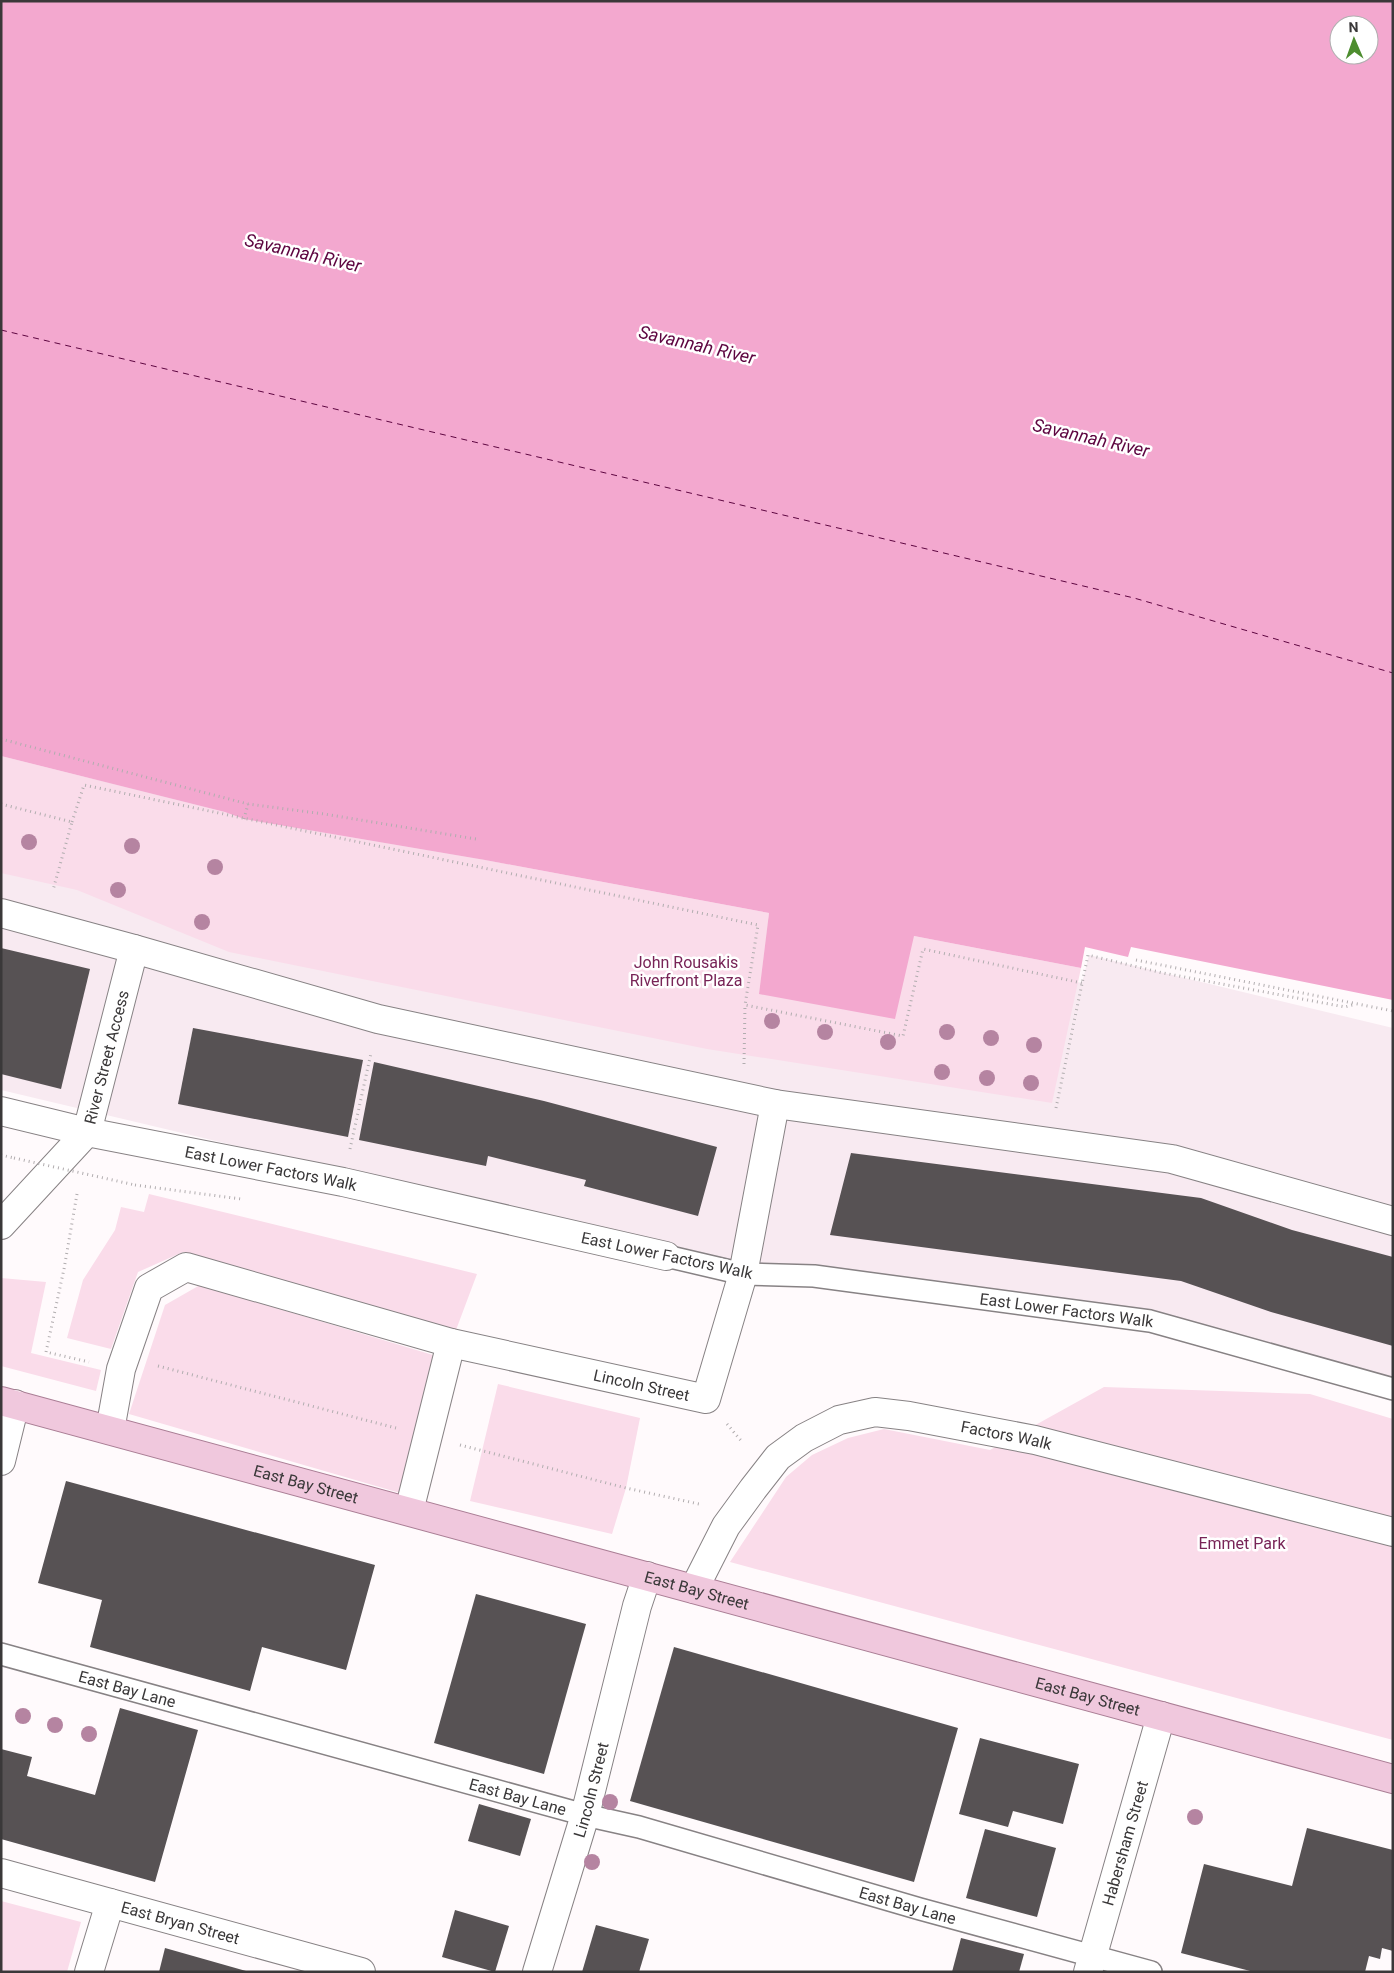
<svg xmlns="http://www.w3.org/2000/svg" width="1394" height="1973" viewBox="0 0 1394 1973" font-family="Roboto,sans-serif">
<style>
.built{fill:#f8eaf1}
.green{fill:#fadcea}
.water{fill:#f3a8cf;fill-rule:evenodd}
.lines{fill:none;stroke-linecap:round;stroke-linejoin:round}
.ferry{stroke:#5d0540;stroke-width:1;stroke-dasharray:6 5;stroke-linecap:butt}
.building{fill:#575254}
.lane-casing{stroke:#878284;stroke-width:24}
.street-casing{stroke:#878284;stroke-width:30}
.secondary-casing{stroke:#878284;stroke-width:30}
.primary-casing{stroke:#aa7e95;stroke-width:30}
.path{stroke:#b1adaf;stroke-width:3;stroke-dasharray:1 4;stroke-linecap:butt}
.lane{stroke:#fff;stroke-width:21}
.street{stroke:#fff;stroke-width:28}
.secondary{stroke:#fff;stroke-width:28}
.primary{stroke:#f0c8dd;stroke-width:28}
.path-bridge{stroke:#b1adaf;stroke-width:3;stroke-dasharray:1 4;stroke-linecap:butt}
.tree{fill:#b584a1}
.labels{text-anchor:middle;stroke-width:5;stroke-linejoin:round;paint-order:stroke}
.park-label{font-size:16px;fill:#782457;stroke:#fff}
.street-label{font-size:16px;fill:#3a3839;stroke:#fff}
.water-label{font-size:18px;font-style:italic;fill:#5d0540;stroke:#fff}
</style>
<rect width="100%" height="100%" fill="#fffafc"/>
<polygon class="built" points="1,760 1082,983 1089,955 1393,1028 1393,1395 1233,1345 780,1275 1,1090"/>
<g class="green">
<polygon points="1,756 225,812 244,819 485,860 769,913 759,994 914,936 1081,968 1052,1103 707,1049 229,952 77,890 1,873"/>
<polygon points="149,1194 477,1274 456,1330 183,1252 138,1272 111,1349 67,1338 83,1280 115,1230 121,1207 144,1212"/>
<polygon points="1,1278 46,1282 31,1353 101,1370 96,1391 1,1366"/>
<polygon points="200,1285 433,1355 400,1493 129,1414 165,1305"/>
<polygon points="498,1384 640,1418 626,1488 612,1534 470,1501"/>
<polygon points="1104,1387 1310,1394 1393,1419 1393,1740 730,1562 786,1477 812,1455 848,1438 884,1429 990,1450"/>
<polygon points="1,1901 81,1922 67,1972 1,1972"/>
</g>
<path class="water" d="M1 1H1393V1000L1131 947 1128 957 1085 947 1081 968 914 936 895 1019 759 994 769 913 485 860 244 819 225 812 1 756ZM1339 25H1369V55H1339Z"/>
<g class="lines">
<polyline class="ferry" points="1,330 1134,598 1393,673"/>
</g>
<g class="building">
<polygon points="1,948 90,969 61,1089 1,1074"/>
<polygon points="193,1028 363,1060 348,1137 178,1104"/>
<polygon points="374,1062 544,1101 717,1147 698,1216 584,1186 586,1180 492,1157 488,1156 486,1166 359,1140"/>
<polygon points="851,1153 1201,1198 1292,1230 1393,1257 1393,1346 1271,1312 1181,1281 830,1235"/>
<polygon points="66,1481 375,1565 346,1670 262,1647 250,1691 90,1647 102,1600 38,1583"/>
<polygon points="476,1594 586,1624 544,1774 434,1743"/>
<polygon points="674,1647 958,1728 914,1882 630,1801"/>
<polygon points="120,1708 198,1730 155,1882 1,1839 1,1749 32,1757 27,1776 95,1795"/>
<polygon points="980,1738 1079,1764 1063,1824 1013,1811 1008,1827 959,1814"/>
<polygon points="479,1804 531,1819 520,1856 468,1841"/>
<polygon points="1307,1828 1393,1850 1393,1951 1382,1948 1380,1959 1369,1956 1365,1972 1254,1972 1181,1953 1204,1864 1292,1886"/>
<polygon points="985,1829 1056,1848 1037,1917 966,1898"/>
<polygon points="455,1910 509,1926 495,1972 442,1957"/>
<polygon points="596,1925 649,1939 639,1972 582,1972"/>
<polygon points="961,1938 1024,1954 1019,1972 952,1972"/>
<polygon points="165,1948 246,1971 246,1972 159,1972"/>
</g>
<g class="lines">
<defs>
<g id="lane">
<path id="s1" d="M666 1256 743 1274 814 1276 1150 1321 1393 1389"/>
<path id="s2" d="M1 1654 585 1815 639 1827 920 1909 1151 1972"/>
</g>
<g id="street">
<polyline points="1,913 134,949 378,1019 775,1104 1172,1159 1393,1221"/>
<path id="s3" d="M1 1111 87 1132 343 1182 666 1256"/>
<path id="s4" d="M1 1225 87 1132 134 949"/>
<path id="s5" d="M110 1430 121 1369 149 1288 186 1267 451 1343 706 1399 743 1274 775 1104"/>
<polyline points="409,1511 451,1343"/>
<path id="s6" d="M694 1589 726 1526 753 1489 778 1457 804 1438 839 1420 875 1412 909 1416 1035 1440 1393 1532"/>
<path id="s7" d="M1 1873 361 1972"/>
<polyline points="89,1972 110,1903"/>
<path id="s8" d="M537 1972 585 1815 637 1606 647 1576"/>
<path id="s9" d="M1088 1972 1161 1716"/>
</g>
<polyline id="secondary" points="1,1461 15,1404"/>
<g id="primary">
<path id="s10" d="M1 1401 1393 1779"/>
</g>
</defs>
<use href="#lane" class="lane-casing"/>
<use href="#street" class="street-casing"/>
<use href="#secondary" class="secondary-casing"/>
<use href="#primary" class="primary-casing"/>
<g class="path">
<polyline points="1,739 248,804 324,814 476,839"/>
<polyline points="1,804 72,822 53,890"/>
<polyline points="244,819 248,804"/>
<polyline points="72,822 84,785 758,925 745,1005 903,1036 923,949 1082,983"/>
<polyline points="1136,960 1393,1011"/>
<polyline points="744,1064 745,1005"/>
<polyline points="1056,1108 1088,955 1163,973 1345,1007 1356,1004"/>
<polyline points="350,1149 371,1053"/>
<polyline points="1,1155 14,1158"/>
<polyline points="135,1185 241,1199"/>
<polyline points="77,1194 64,1269 46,1352 89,1362"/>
<polyline points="158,1366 396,1428"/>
<polyline points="727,1424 743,1443"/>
<polyline points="460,1445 626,1488 699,1504"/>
</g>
<use href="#lane" class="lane"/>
<use href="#street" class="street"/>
<use href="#secondary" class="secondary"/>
<use href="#primary" class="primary"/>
<polyline class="path-bridge" points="14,1158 135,1185"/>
</g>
<g class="tree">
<circle cx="29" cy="842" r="8"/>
<circle cx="132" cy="846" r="8"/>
<circle cx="215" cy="867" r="8"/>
<circle cx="118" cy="890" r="8"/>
<circle cx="202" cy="922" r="8"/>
<circle cx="772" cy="1021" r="8"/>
<circle cx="825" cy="1032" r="8"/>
<circle cx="947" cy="1032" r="8"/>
<circle cx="991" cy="1038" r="8"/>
<circle cx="888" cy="1042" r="8"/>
<circle cx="1034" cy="1045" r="8"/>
<circle cx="942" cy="1072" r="8"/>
<circle cx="987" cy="1078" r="8"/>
<circle cx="1031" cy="1083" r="8"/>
<circle cx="23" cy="1716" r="8"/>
<circle cx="55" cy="1725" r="8"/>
<circle cx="89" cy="1734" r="8"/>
<circle cx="610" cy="1802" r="8"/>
<circle cx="1195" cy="1817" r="8"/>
<circle cx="592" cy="1862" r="8"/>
</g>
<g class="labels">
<g class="park-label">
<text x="686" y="968">John Rousakis<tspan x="686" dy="18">Riverfront Plaza</tspan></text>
<text x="1242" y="1549">Emmet Park</text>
</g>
<g class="street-label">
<text dy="6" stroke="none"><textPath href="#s4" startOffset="204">River Street Access</textPath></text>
<text dy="6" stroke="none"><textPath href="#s3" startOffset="276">East Lower Factors Walk</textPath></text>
<text transform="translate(667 1255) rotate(12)" y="6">East Lower Factors Walk</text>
<text dy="6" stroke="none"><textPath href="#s1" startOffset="405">East Lower Factors Walk</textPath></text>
<text dy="6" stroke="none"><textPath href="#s5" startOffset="661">Lincoln Street</textPath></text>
<text dy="6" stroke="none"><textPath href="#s6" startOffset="399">Factors Walk</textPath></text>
<text dy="6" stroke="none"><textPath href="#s10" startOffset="316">East Bay Street</textPath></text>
<text dy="6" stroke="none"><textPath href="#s10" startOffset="721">East Bay Street</textPath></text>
<text dy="6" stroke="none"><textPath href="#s2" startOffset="131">East Bay Lane</textPath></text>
<text dy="6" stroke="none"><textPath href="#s10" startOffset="1126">East Bay Street</textPath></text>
<text dy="6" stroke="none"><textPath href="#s8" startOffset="190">Lincoln Street</textPath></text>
<text dy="6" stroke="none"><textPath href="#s2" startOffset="536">East Bay Lane</textPath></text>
<text dy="6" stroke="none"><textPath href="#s9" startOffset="134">Habersham Street</textPath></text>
<text dy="6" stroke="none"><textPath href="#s2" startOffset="941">East Bay Lane</textPath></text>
<text dy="6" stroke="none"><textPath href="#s7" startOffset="186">East Bryan Street</textPath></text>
</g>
<g class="water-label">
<text transform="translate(303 253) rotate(13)" y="6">Savannah River</text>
<text transform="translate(697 345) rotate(13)" y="6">Savannah River</text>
<text transform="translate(1091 438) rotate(13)" y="6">Savannah River</text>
</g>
</g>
<rect width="1394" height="1973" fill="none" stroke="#3a3839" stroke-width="5"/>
<g transform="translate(1354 40) rotate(358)"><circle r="24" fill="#ffffff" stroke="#b0afb0"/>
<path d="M0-4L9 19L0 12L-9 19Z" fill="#4d8d2f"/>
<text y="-8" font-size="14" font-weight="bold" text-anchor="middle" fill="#3a3839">N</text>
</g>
</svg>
